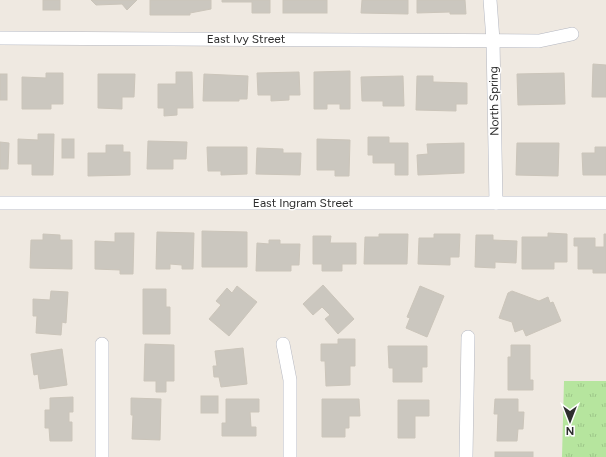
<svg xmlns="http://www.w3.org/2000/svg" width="606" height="457" viewBox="0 0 606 457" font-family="Figtree,sans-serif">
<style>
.park{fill:url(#park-tufts)}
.building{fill:#cbc7bf;stroke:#cbc5ba}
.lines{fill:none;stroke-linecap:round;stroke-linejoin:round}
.minor-casing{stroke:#b4b7c1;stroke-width:14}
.minor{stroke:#fff;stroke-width:13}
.labels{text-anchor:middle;stroke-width:3;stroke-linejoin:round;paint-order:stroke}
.street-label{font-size:12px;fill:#2e2e2e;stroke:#fff}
</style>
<defs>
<pattern id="park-tufts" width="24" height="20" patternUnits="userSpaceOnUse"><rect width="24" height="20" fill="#b6e59e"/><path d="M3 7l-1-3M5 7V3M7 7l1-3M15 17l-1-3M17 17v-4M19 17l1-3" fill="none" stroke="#9dc588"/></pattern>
</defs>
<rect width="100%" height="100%" fill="#efe9e1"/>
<polygon class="park" points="564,381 606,381 606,457 562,457"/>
<g class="building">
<rect x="43" y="0" width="17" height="10"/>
<polygon points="91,0 137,0 127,10 122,4 96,5"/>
<polygon points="150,0 211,0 211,9 190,13 190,15 150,15"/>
<polygon points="222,0 270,0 270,13 252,13 252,2 222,2"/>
<rect x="283" y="0" width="44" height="13"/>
<polygon points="362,0 408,0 408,14 361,13"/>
<polygon points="417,0 465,0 466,14 450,14 450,12 417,13"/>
<polygon points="593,64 606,65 606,97 592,97"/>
<polygon points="350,71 350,109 340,109 340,104 327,104 327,109 314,109 314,72"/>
<polygon points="176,72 192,72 193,108 177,108 177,115 164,116 164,108 158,108 158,84 176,84"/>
<polygon points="299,72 300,95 289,95 289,100 271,101 271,95 258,95 257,73"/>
<polygon points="46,73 63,73 63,104 51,104 51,109 22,109 22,77 46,78"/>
<polygon points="564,73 565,104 518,105 517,74"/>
<rect x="0" y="74" width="7" height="26"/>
<polygon points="98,74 135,74 134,97 122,97 122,109 98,108"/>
<polygon points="204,74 248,76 247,99 239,99 239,101 203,101"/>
<polygon points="403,76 404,106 383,106 383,101 362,101 361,77"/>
<polygon points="417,76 433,76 433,82 467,83 467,104 456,104 456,111 416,110"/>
<polygon points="38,134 54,134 53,175 32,175 32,164 18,164 18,139 38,140"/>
<polygon points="368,137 389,137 389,143 408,143 408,175 395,175 395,163 373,163 373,155 368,155"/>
<rect x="62" y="139" width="12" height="19"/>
<polygon points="317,139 350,140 349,176 335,176 335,170 317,170"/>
<polygon points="148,141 187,142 186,159 173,159 173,169 147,169"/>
<polygon points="0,142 9,143 8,169 0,169"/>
<polygon points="464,143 464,173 418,175 417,155 428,154 427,144"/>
<polygon points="517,143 559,143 558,176 516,175"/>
<polygon points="106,145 123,145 123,152 130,152 130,175 88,176 88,153 106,153"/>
<polygon points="207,147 247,147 247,174 221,175 221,171 208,171"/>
<polygon points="595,147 606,147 606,175 583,175 582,153 595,153"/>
<polygon points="257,148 283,149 283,153 301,153 300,175 256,174"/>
<polygon points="202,231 247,232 247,267 202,267"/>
<polygon points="157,232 194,233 193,269 182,269 182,265 170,264 170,269 156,269"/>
<polygon points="115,233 134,233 133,274 120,274 120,270 95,269 95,241 115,242"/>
<polygon points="548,233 567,234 567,262 554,262 554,269 522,269 522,237 548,237"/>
<polygon points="43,234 60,235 60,240 72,240 72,269 30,268 31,240 43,240"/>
<polygon points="379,234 408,234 407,264 364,264 365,237 379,237"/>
<polygon points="434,234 460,234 459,257 450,257 450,265 418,264 419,238 434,238"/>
<polygon points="604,234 606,234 606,273 593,273 593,269 578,269 578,246 574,246 574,238 595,238 595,247 604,247"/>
<polygon points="476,235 493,235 493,240 517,241 516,263 495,262 495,268 475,267"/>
<polygon points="313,236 331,236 330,243 356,243 356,264 342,264 342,271 322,271 322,264 313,264"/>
<polygon points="269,240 280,240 280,244 300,244 299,265 291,265 291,271 256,271 257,243 269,244"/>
<polygon points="323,285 354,319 338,334 325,319 330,315 322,307 313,315 303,304"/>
<polygon points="237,286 257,302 229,336 209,319 221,305 216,301 227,288 232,293"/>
<polygon points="420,286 444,296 427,337 406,328 410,318 407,317"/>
<polygon points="143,289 166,289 166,307 170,307 170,334 143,334"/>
<polygon points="51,291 68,292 66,323 62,322 61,335 36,333 37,316 33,316 33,299 50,300"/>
<polygon points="512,291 539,301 548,297 550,303 553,302 561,321 526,336 523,329 515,332 512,322 499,318 508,293"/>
<polygon points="338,339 355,339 355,366 350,366 350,385 326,386 325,361 321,361 321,344 338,344"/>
<polygon points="145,344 174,345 174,381 166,381 166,392 156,392 156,381 144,381"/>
<polygon points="511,345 530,345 530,380 533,380 533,390 508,390 508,357 511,357"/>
<polygon points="388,346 427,346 427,367 422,367 422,382 393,382 393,368 389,368"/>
<polygon points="243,348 247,384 221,387 219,377 214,377 213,366 217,366 215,351"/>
<polygon points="62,349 67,385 40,389 38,374 34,375 31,354"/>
<rect x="201" y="396" width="17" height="17"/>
<polygon points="73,397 73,412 69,412 69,422 72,422 72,441 50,441 49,428 45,428 45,410 50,410 50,398"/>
<polygon points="131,398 161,399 160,440 132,439 133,415 131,415"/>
<polygon points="226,399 259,399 259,412 250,412 251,427 256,427 256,436 222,436 222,423 226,423"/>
<polygon points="322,399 359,399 360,416 349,416 349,428 345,428 345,437 322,437"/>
<polygon points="495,399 518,399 518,412 524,412 523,429 518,429 517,441 497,441 498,414 494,414"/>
<polygon points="398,400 429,400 429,416 415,416 415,438 398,438"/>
<rect x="495" y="452" width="38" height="5"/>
</g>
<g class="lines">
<defs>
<g id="minor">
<polyline points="490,0 493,40 496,203"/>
<polyline points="0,38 539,41 572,34"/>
<polyline points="0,203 606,203"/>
<polyline points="283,344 290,380 290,457"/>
<polyline points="102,457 102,344"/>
<polyline points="466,457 468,337"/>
</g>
</defs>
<use href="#minor" class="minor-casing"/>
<use href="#minor" class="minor"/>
</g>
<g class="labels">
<g class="street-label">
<text x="246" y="43">East Ivy Street</text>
<text transform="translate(494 101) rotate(-91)" y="4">North Spring</text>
<text x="303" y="207">East Ingram Street</text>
</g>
</g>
<g transform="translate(570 421) rotate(180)" stroke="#ffffff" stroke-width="3" paint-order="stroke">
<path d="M0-3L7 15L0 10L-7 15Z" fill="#2e2e2e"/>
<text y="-6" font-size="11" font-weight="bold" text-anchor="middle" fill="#2e2e2e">N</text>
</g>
</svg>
